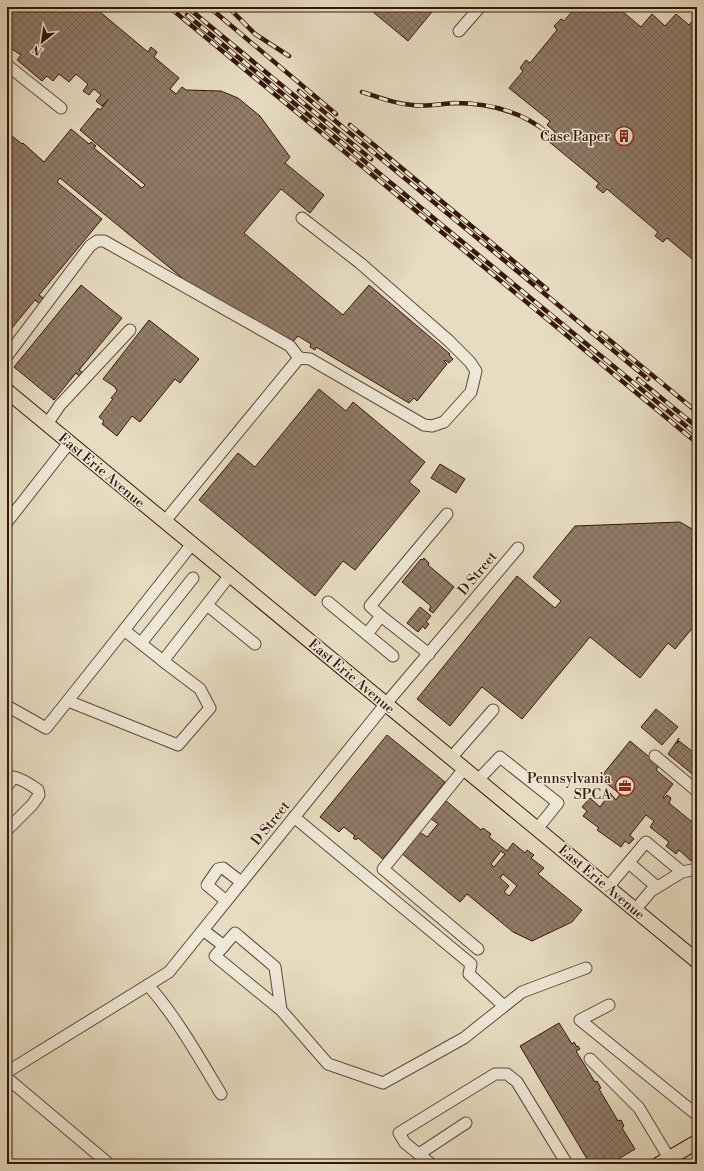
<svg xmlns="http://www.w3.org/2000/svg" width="704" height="1171" viewBox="0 0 704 1171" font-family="'Libre Bodoni',serif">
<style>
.building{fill:url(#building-cross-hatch);stroke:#36170c;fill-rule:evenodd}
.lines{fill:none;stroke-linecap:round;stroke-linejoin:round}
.minor-casing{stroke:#624839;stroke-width:13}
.major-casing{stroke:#36170c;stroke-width:16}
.minor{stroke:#efe8d7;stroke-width:11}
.major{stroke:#e7dcc1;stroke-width:14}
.rail-casing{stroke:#36170c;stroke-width:4.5}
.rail{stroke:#efe8d7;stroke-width:3;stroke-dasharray:9;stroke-linecap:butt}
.labels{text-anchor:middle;stroke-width:3;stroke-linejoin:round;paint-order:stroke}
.poi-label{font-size:14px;fill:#36170c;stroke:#efe8d7;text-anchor:end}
.street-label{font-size:14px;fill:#36170c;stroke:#efe8d7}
</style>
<defs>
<pattern id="building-cross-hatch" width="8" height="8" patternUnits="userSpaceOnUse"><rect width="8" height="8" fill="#927d6a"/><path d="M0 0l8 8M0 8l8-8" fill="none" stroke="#786556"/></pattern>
</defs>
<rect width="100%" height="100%" fill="#e7dcc1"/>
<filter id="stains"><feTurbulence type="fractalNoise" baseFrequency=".005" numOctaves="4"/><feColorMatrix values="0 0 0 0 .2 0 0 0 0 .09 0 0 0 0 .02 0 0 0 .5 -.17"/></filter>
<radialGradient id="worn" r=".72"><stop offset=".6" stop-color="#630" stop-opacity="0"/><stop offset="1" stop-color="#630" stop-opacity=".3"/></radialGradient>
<g class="building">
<polygon points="7,7 94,7 148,52 151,47 157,52 154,57 179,78 170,89 176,94 182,87 186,90 221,91 238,98 260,116 290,157 285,163 324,195 310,213 281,189 244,233 343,315 369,285 450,354 449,355 453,359 449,363 445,360 444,361 447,364 417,401 414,398 409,403 316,347 315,350 310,347 311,344 298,336 290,345 197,290 60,178 57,182 102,219 39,295 46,300 42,306 35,300 7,334 7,132 22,144 23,143 44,162 71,129 89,144 91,142 96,146 94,148 142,188 145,185 80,130 98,108 100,110 108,100 102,106 96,101 101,95 94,89 89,95 83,91 88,84 76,74 69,82 59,74 53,81 47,76 42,81 17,60 21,55 7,46"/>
<polygon points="367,7 436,7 408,41"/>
<polygon points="576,7 617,7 641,27 652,14 665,26 676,14 689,25 697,16 697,263 667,238 663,242 655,236 658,232 607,189 603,193 596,187 599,183 547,140 555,132 547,125 550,121 509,88 523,71 520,68 526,60 530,63 557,30 554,26 561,19 564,21"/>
<polygon points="81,285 122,318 79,370 82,372 79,376 76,373 54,400 14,367"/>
<polygon points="149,320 199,359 180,383 175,379 140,422 132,416 117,436 102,424 104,421 99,417 113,399 111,398 117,391 115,387 103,379"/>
<polygon points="319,389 346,411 353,402 425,462 409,482 420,491 355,570 343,561 315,596 199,500 238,453 255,467"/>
<polygon points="440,464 465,479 456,493 431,478"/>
<polygon points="680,522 697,532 697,627 695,625 675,649 668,643 640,678 590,637 522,719 482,687 450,726 417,699 517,576 555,608 561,601 533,577 575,526"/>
<polygon points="424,558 429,563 428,565 454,587 433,613 429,610 431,606 402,582 421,559 422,560"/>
<polygon points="420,607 431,616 426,622 429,624 425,629 423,626 418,632 407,623"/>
<polygon points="656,709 678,727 662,745 641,727"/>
<polygon points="387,735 445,782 383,859 358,838 356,840 353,838 355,836 344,827 339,832 320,817"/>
<polygon points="679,738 677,744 679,741 697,755 697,778 668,754"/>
<polygon points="630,741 659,765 656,770 673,784 663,797 664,798 667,795 671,798 669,803 697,826 697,853 691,861 679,850 676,854 666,846 669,842 650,827 654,821 646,815 630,835 634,839 629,844 625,841 621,847 597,830 599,828 583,816 587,811 582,807 590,798 600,807 610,793 616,800 620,794 600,778"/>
<path d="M445 800 481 830 483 828 491 834 489 837 507 851 513 843 525 853 527 850 534 855 531 858 544 868 538 874 582 910 572 922 532 941 513 932 467 894 460 902 400 852 418 831 427 837 438 824 430 818ZM501 851 505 854 494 867 491 864ZM503 874 517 886 509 896 504 892 509 886 500 878Z"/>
<polygon points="559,1023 572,1044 574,1042 577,1047 578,1046 580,1049 576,1051 595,1082 597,1081 601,1088 599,1089 618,1121 621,1120 624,1126 622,1128 635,1149 610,1164 590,1164 520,1046"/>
</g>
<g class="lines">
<defs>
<g id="minor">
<polyline points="459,31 480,7"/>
<polyline points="7,65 61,108"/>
<polyline points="7,356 90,246 97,241 104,241 290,346 299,358"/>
<polyline points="47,424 60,405 130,330"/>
<polyline points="165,521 299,358 310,359 424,425 432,426 444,422 471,392 476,371 470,362 449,341 360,263 302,218"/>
<polyline points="7,522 69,443"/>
<polyline points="192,544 124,630 163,661 230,575"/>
<polyline points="328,602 393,656"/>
<polyline points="207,605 255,644"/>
<polyline points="381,616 370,606 447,514"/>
<polyline points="367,634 381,616 429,654"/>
<polyline points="141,643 193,578"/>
<polyline points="68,701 178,745 210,708 200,689 163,661"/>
<polyline points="7,706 46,728 124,630"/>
<polyline points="655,756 697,791"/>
<polyline points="451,758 493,710"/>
<polyline points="464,769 383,869 478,949"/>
<polyline points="478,780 500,757 558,803 537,829"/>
<path d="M7 786 14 777C24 780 30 784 38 790L39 795 32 805 7 830"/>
<polyline points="294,817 471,964 469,974 504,1006"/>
<polyline points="629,863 657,887"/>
<polyline points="682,872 697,869"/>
<polyline points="608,887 646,842 682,872 651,891 635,910"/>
<polyline points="226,901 207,885 218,869 223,868 241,882"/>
<polyline points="203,930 224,946"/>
<path d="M148 985C177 1018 198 1056 221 1094"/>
<polyline points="609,1005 580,1020 697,1115"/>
<polyline points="281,1010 275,967 235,933 215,956 281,1010 328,1064 383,1083 464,1038 522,992 586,968"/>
<polyline points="590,1059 639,1108 669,1158"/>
<polyline points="7,1072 169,972 384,706 518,548"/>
<polyline points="7,1078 109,1164"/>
<polyline points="419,1154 466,1123"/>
<polyline points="431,1164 405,1143 399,1133 495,1074 507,1074 517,1082 567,1164"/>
</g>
<g id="major">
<polyline points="7,391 697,961"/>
<polyline points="659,1164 697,1142"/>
</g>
</defs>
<use href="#minor" class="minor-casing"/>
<use href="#major" class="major-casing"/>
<use href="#minor" class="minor"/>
<use href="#major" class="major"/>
<defs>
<g id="rail">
<polyline points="169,7 697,443"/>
<polyline points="187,7 371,159"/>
<polyline points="209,7 336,114"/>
<polyline points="228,7 255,34 289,56"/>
<polyline points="187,15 697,435"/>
<polyline points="299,91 648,379"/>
<path d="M362 92C378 97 395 104 412 105 426 107 440 104 454 103 489 103 521 111 548 133"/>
<polyline points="350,125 547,289"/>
<polyline points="601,333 697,412"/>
<polyline points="638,379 697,427"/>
</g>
</defs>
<use href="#rail" class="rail-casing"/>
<use href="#rail" class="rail"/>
</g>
<defs>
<symbol id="building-ring" viewBox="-11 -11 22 22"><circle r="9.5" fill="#efe8d7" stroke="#8f2418" stroke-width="1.5"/><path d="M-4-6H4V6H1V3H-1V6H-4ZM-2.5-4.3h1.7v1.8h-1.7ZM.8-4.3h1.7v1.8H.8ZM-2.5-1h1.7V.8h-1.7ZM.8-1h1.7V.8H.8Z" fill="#8f2418"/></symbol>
<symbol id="office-ring" viewBox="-11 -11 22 22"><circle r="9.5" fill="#efe8d7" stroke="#8f2418" stroke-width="1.5"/><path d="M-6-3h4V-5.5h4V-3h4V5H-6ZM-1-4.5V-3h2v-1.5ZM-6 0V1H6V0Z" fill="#8f2418"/></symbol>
</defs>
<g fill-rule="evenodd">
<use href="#building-ring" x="613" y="125" width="22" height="22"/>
<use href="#office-ring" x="614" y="775" width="22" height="22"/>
</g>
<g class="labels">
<g class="poi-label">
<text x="610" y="141">Case Paper</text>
<text x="611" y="783">Pennsylvania<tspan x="611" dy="16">SPCA</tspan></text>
</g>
<g class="street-label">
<text transform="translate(102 470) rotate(40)" y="5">East Erie Avenue</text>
<text transform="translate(477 573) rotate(-50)" y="5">D Street</text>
<text transform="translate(352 676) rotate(40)" y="5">East Erie Avenue</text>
<text transform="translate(270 823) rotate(-51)" y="5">D Street</text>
<text transform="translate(602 882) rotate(40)" y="5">East Erie Avenue</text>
</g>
</g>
<rect width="704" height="1171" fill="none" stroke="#e7dcc1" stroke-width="24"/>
<rect x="8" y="8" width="688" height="1155" fill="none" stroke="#36170c" stroke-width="2"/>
<rect x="12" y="12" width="680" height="1147" fill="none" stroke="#36170c"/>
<g transform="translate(42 42) rotate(210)" stroke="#efe8d7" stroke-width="3" paint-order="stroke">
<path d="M0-3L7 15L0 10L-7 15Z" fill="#36170c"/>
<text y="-6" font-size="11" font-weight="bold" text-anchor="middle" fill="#36170c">N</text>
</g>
<rect width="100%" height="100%" filter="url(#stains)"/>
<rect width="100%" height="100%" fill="url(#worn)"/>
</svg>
